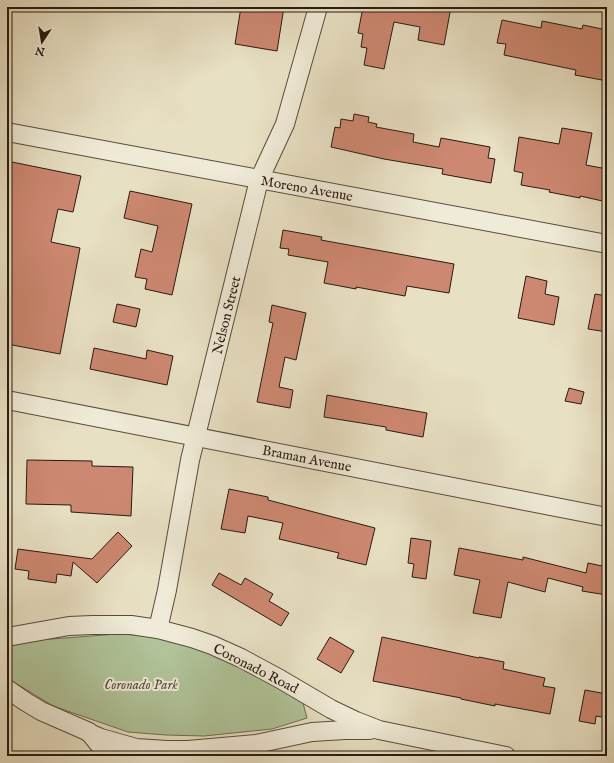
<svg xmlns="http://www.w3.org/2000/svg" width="614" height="763" viewBox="0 0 614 763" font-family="'IM FELL English',serif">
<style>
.green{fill:#b0c399;stroke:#6c6e54}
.building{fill:#cd8871;stroke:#291a10}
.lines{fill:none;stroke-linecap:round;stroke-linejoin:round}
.minor-casing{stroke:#594c3d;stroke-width:20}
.minor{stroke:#f0ebd8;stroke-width:18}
.labels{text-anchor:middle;stroke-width:4;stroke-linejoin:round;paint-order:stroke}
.street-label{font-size:14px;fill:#291a10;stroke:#f0ebd8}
.park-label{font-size:14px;font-style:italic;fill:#524d39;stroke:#f0ebd8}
</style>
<rect width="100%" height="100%" fill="#e8e0c3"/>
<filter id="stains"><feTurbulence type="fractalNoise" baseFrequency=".005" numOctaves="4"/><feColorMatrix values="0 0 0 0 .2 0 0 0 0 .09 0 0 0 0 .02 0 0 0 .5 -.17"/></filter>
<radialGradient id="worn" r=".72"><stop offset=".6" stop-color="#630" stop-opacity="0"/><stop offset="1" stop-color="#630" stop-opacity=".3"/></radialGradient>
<polygon class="green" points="117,634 154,636 184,643 239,666 285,692 303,703 307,718 272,729 204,736 166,735 128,732 53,706 7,678 7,649 13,642"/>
<g class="building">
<polygon points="241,7 284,7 277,51 235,44"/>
<polygon points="363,7 451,7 444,45 418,40 420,27 394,22 384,69 364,65 367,48 361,47 363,34 358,33"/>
<polygon points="502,20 541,28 542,21 582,29 583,25 607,30 607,55 602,80 575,75 576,70 504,55 506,44 497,43"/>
<polygon points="354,114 369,117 368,122 377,124 376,127 414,134 413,142 439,147 441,138 490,147 488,158 495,159 491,183 442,174 443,169 384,159 331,147 335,127 340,128 341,119 353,121"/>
<polygon points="562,128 592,133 586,165 607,169 607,202 580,196 580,198 549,192 550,190 521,185 523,173 514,171 519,137 559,144"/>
<polygon points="7,161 81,176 73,212 58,209 51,242 80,248 60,354 7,344"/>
<polygon points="130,191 192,204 172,295 145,289 147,279 135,277 141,249 152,252 158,226 124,218"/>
<polygon points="283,230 322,237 321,240 454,264 449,293 407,286 405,296 356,287 356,289 324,283 328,262 288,255 289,249 280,248"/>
<polygon points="526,276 547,281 545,294 559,297 554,325 518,318"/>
<polygon points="595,294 607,296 607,332 588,329"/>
<polygon points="117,304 140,309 136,327 113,322"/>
<polygon points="272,305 306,313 296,360 285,357 279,387 293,390 290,408 257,402 273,323 269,322"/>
<polygon points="94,348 146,359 147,350 173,356 167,385 90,369"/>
<polygon points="569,388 584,392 581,404 565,401"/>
<polygon points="327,395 427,413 423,437 386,430 386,427 324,417"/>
<polygon points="27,460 92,461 92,466 133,467 131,516 71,512 71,505 26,504"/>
<polygon points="229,489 268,497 268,500 375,528 366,565 337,558 339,553 279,539 283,523 248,516 245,533 221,529"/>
<polygon points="118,532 132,546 97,583 73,562 71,576 57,574 56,583 28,579 29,571 15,569 18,549 92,559"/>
<polygon points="411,538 431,541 426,579 412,577 414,564 408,563"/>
<polygon points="459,548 523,560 523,557 586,573 588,563 607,567 607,595 582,591 583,587 548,578 545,592 508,582 501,618 473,613 480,580 454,575"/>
<polygon points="219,573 241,585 245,578 273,594 269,601 289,613 281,626 212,585"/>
<polygon points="330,637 354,651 341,673 317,659"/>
<polygon points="382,637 479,658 479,657 504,662 503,669 545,678 543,686 555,688 550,714 495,704 495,706 461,699 461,698 373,681"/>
<polygon points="585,690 607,694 607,718 596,716 595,724 579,721"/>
</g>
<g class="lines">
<defs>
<g id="minor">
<polyline points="7,132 607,244"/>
<polyline points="7,400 607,517"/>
<polyline points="158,629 167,590 190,460 259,180 285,124 318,7"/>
<polyline points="7,637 69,626 92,625 131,625 158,629 192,638 212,645 241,658 280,679 331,709 356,721 379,730 506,756"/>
<polyline points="7,689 26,702 41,711 89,732 101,747 105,756"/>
<polyline points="89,733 101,738 136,748 167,750"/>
<polyline points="160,756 167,750 188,750 256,744 312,732 345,730 370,730"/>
</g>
</defs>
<use href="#minor" class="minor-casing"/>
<use href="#minor" class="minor"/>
</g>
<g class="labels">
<g class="street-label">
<text transform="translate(307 188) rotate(10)" y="5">Moreno Avenue</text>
<text transform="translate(226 315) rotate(-76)" y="5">Nelson Street</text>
<text transform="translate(307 458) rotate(11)" y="5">Braman Avenue</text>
<text transform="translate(256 668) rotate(27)" y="5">Coronado Road</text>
</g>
<g class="park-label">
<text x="141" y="689">Coronado Park</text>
</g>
</g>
<rect width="614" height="763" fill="none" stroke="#e8e0c3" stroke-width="24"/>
<rect x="8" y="8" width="598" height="747" fill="none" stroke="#291a10" stroke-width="2"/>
<rect x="12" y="12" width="590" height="739" fill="none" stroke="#291a10"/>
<g transform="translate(42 42) rotate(192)" stroke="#f0ebd8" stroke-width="3" paint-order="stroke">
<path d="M0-3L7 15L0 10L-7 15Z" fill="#291a10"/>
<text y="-6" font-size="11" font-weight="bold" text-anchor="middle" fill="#291a10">N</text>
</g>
<rect width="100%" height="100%" filter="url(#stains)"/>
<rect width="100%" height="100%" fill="url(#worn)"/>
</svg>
